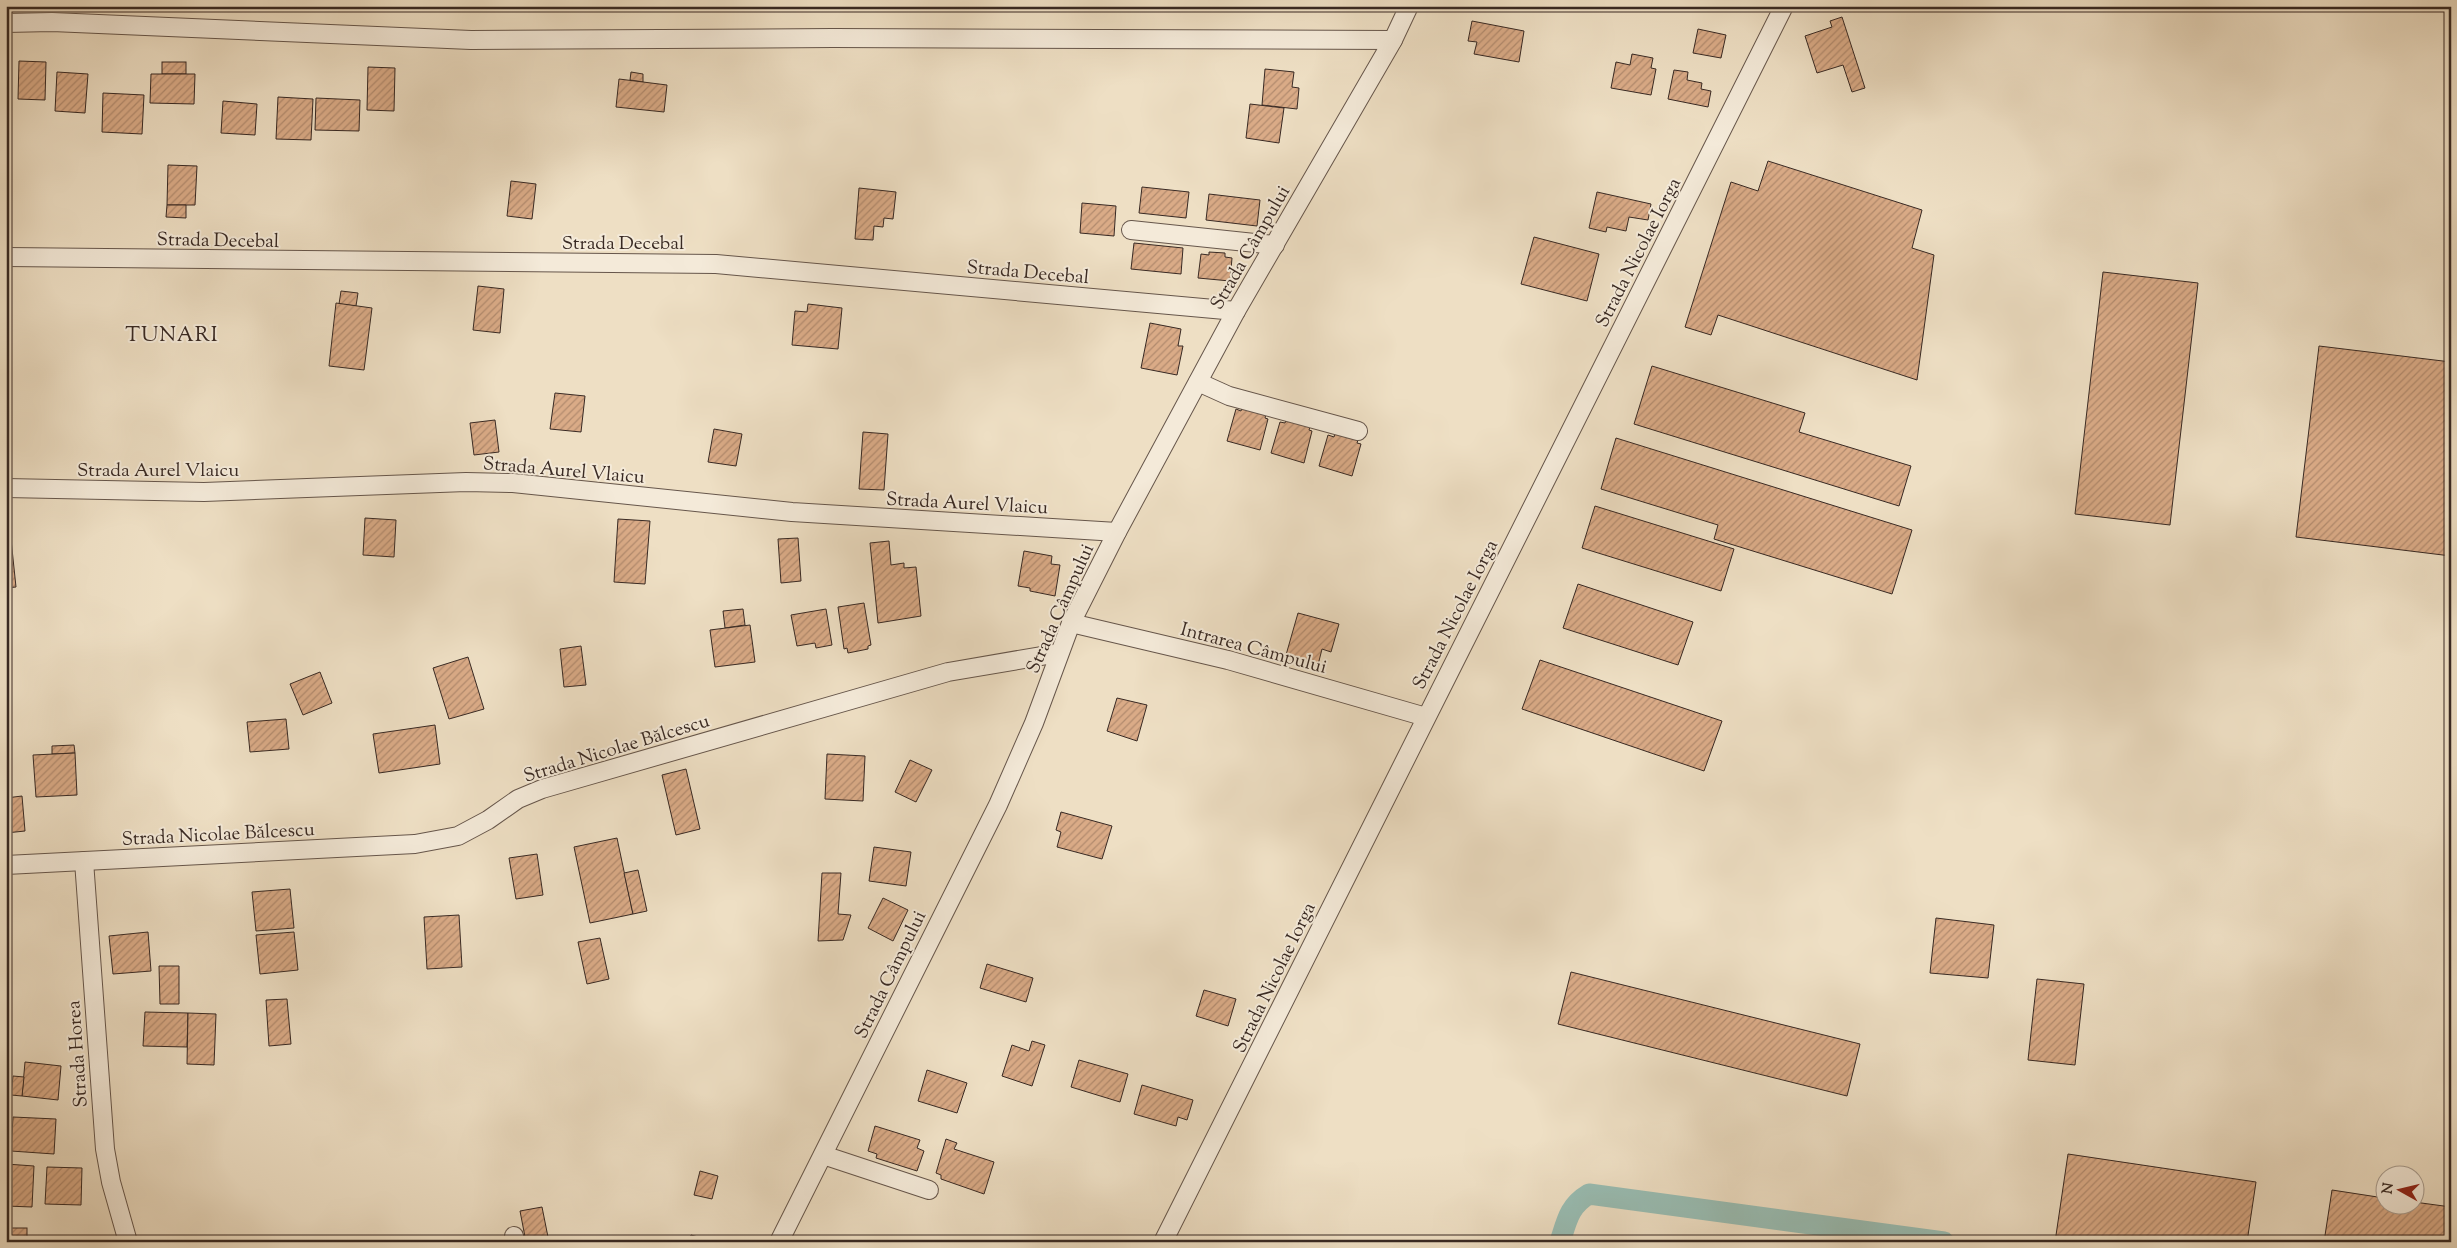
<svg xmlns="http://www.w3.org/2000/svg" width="2457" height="1248" viewBox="0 0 2457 1248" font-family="'Sorts Mill Goudy',serif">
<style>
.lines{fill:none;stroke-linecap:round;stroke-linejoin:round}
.canal{stroke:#99bdb3;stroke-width:21}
.building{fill:url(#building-hatch);stroke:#382923}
.minor-casing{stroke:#66564b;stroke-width:20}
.minor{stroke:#f4ead9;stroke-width:18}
.labels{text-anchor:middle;stroke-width:4;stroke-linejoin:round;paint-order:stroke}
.street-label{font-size:19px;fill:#382923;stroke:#f4ead9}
.quarter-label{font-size:21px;letter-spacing:1px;fill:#382923;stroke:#f4ead9}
</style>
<defs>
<pattern id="building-hatch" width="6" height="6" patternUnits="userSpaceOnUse" patternTransform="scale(1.25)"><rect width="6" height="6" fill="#daab87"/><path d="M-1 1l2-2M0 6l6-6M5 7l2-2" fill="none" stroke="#b28b6e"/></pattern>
</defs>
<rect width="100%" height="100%" fill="#eedfc4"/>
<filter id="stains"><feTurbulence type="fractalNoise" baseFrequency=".004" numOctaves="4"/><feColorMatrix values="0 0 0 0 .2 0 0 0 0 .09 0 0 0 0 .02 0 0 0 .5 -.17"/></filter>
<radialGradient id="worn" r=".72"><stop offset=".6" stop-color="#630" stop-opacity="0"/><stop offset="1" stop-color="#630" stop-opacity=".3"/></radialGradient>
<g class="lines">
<path class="canal" d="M1560 1242C1567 1220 1569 1206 1589 1194L1944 1242"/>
</g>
<g class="building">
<polygon points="1842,17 1865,88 1852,92 1843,65 1817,73 1805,36 1832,27 1830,21"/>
<polygon points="1472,21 1524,31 1519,62 1474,54 1477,42 1468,41"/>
<polygon points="1698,29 1726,35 1721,58 1693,53"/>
<polygon points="1632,54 1653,58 1651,68 1656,69 1651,95 1611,88 1616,62 1630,65"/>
<polygon points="19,61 46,62 45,100 18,99"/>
<rect x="162" y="62" width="24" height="12"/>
<polygon points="368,67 395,68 394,111 367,110"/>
<polygon points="1265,69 1294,72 1292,87 1299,88 1297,109 1262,105"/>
<polygon points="1674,70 1688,72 1687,80 1702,83 1701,89 1711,91 1708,107 1668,99"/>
<polygon points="57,72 88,74 85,113 55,111"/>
<polygon points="631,72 643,74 643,82 630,80"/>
<polygon points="151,74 195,74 194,104 150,103"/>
<polygon points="619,79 667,85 664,112 616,107"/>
<polygon points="103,93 144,95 142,134 102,132"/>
<polygon points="278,97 313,99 311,140 276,139"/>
<polygon points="316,98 360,100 359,131 315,130"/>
<polygon points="223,101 257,104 255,135 221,133"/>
<polygon points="1250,104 1284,108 1279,143 1246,138"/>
<polygon points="1768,161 1922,210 1912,248 1934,255 1917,380 1718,315 1711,335 1685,327 1731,182 1758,191"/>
<polygon points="168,165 197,166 195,205 167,205"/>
<polygon points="511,181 536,184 532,219 507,216"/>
<polygon points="1142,187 1189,192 1186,218 1139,213"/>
<polygon points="859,188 896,192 893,219 884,218 883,227 874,226 873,240 855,239"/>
<polygon points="1597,192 1651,204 1648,220 1629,217 1626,231 1607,227 1606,232 1589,228"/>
<polygon points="1209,194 1260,200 1257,226 1206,220"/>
<polygon points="1082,203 1116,206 1114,236 1080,233"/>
<polygon points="167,205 186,205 186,218 166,217"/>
<polygon points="1534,237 1599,254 1587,301 1521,284"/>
<polygon points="1134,243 1183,248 1181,274 1131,269"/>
<polygon points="1209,252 1225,253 1225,257 1232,258 1230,281 1198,278 1201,254 1209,255"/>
<polygon points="2103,272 2198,283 2170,525 2075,514"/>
<polygon points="478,286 504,289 500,333 473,330"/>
<polygon points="341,291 358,293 356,306 339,304"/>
<polygon points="336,303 372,308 364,370 329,366"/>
<polygon points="808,304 842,308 838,349 792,345 795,311 807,312"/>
<polygon points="1150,323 1181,329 1178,346 1183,346 1177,375 1141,368"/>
<polygon points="2319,346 2451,362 2451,556 2296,537"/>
<polygon points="1652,366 1805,413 1799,432 1911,466 1899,506 1634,424"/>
<polygon points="555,393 585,396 581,432 550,429"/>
<polygon points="1242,408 1266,414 1265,418 1268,419 1260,450 1227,441 1236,409 1241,411"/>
<polygon points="495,420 499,452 474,455 470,423"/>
<polygon points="1286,420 1310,427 1309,430 1312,431 1304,463 1271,453 1280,422 1285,423"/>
<polygon points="714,429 742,434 736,466 708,462"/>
<polygon points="863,432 888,434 884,490 859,489"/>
<polygon points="1335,433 1358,440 1357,443 1361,444 1352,476 1319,466 1328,435 1334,437"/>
<polygon points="1616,438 1912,530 1892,594 1714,539 1718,525 1601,489"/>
<polygon points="1595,506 1734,549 1721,591 1582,548"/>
<polygon points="365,518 396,520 394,557 363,555"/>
<polygon points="618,519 650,521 645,584 614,582"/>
<polygon points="6,530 10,530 16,587 6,588"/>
<polygon points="798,538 801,581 781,583 778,539"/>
<polygon points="889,541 891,565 904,563 904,568 916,567 921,616 878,623 870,543"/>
<polygon points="1024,551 1052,556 1051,564 1060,565 1055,596 1030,591 1030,588 1018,586"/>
<polygon points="1578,584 1693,622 1678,665 1563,628"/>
<polygon points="864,603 871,645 868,646 868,649 848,653 847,648 844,649 838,607"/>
<polygon points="743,609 745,625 725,628 723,611"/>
<polygon points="826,609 832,645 816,648 815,643 797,646 791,615"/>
<polygon points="1298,613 1339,624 1331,652 1322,649 1318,665 1286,655"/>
<polygon points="750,625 755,662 715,667 710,630"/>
<polygon points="581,646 586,685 564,687 560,649"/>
<polygon points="468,657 484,709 449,719 433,668"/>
<polygon points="1540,660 1722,721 1704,771 1522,709"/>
<polygon points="320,672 332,703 303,715 290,684"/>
<polygon points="1117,698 1147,705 1137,741 1107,731"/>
<polygon points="286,719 289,749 250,752 247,722"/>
<polygon points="435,725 440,764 379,773 373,734"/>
<polygon points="74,745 75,753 52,754 52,746"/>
<polygon points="75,753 77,795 36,797 33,755"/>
<polygon points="827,754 865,756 863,801 825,799"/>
<polygon points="910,760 932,770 916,802 895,792"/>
<polygon points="686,769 700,829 676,835 662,775"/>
<polygon points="22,796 25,831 6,833 6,798"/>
<polygon points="1061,812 1112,826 1102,859 1057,847 1061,832 1056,830"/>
<polygon points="617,838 633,914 590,923 574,847"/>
<polygon points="874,847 911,852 906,886 869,881"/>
<polygon points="537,854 543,895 516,899 509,858"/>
<polygon points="638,870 647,911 633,914 624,873"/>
<polygon points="822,873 841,873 838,914 851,915 843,940 818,941"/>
<polygon points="290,889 294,928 256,931 252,892"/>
<polygon points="883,898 908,910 893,941 868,928"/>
<polygon points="459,915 462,967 427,969 424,917"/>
<polygon points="1936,918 1994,925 1988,978 1930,973"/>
<polygon points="148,932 151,971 113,974 109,936"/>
<polygon points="294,932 298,970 260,974 256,935"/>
<polygon points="600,938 609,979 587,984 578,942"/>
<polygon points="987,964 1033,978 1026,1002 980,988"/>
<polygon points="159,966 179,966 179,1004 160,1004"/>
<polygon points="1571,972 1860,1044 1847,1096 1558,1024"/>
<polygon points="2037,979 2084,984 2075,1065 2028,1060"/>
<polygon points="1204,990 1236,999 1228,1026 1196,1016"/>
<polygon points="287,999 291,1044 269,1046 266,1000"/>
<polygon points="145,1012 188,1013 187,1047 143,1046"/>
<polygon points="188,1013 216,1014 214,1065 187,1064"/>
<polygon points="1032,1041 1045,1045 1032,1086 1002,1076 1012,1045 1029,1051"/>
<polygon points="1079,1060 1128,1074 1120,1102 1071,1087"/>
<polygon points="25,1062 61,1066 58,1100 22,1096"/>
<polygon points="927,1070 967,1083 957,1113 918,1101"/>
<polygon points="13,1076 24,1077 22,1096 11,1095"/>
<polygon points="1142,1085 1193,1100 1187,1120 1178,1117 1176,1126 1134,1114"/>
<polygon points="13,1117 56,1119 54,1154 11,1151"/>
<polygon points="875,1126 920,1140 917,1148 924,1151 917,1171 876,1158 877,1154 868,1151"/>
<polygon points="946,1139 957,1143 954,1149 994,1162 984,1194 941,1179 941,1175 936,1173"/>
<polygon points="2068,1154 2256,1182 2247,1242 2055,1242"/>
<polygon points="6,1164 34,1166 32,1207 6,1206"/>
<polygon points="47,1167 82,1168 81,1205 45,1204"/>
<polygon points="700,1171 718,1176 712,1199 694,1195"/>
<polygon points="2332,1190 2384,1198 2384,1206 2414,1206 2414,1202 2451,1207 2451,1242 2324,1242"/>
<polygon points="542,1207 549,1242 526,1242 520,1211"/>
<rect x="6" y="1228" width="21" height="14"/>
<polygon points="691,1235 709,1240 708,1242 689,1242"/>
</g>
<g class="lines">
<defs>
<g id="minor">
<polyline points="6,23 52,22 471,40 833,38 1393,40"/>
<polyline points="1131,230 1275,245"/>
<polyline points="6,257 716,264 1236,311"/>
<polyline points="1198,382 1229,396 1358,431"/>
<polyline points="6,488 204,492 466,482 513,483 792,512 1117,532"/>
<polyline points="1071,623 1228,660 1426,717"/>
<polyline points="84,861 105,1149 111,1182 128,1242"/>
<polyline points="6,865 415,844 458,836 488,820 518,799 542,789 948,672 1059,653"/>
<polyline points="823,1155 929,1190"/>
<polyline points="514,1236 515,1242"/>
<polyline points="779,1242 998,805 1034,723 1071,623 1117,532 1236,311 1393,40 1409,6"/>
<polyline points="1163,1242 1784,6"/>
</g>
</defs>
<use href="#minor" class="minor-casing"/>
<use href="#minor" class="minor"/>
</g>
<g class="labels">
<g class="street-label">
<text transform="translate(218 239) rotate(1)" y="7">Strada Decebal</text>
<text x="623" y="249">Strada Decebal</text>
<text transform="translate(1249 247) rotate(-60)" y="7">Strada Câmpului</text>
<text transform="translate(1637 252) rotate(-63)" y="7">Strada Nicolae Iorga</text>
<text transform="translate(1028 271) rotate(5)" y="7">Strada Decebal</text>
<text x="158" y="476">Strada Aurel Vlaicu</text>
<text transform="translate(564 469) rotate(5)" y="7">Strada Aurel Vlaicu</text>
<text transform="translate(967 502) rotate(3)" y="7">Strada Aurel Vlaicu</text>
<text transform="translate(1059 608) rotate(-66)" y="7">Strada Câmpului</text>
<text transform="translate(1454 614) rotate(-63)" y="7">Strada Nicolae Iorga</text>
<text transform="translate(1254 647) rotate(15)" y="7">Intrarea Câmpului</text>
<text transform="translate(616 747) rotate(-17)" y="7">Strada Nicolae Bălcescu</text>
<text transform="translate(218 833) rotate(-3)" y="7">Strada Nicolae Bălcescu</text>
<text transform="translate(889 974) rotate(-64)" y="7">Strada Câmpului</text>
<text transform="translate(1273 977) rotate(-64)" y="7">Strada Nicolae Iorga</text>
<text transform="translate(76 1054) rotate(-94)" y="7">Strada Horea</text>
</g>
<g class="quarter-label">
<text x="172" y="341">TUNARI</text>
</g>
</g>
<rect width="2457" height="1248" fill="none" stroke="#eedfc4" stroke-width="25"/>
<rect x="8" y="8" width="2442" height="1233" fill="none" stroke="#382923" stroke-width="2.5"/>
<rect x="12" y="12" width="2432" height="1223" fill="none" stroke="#382923"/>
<g transform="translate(2400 1190) rotate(278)"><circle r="24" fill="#f4ead9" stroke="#a99d90"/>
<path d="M0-4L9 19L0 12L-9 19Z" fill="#8f2418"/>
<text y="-8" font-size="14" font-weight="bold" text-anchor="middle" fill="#382923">N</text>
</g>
<rect width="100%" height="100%" filter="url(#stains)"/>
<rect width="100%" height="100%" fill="url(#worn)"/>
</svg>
